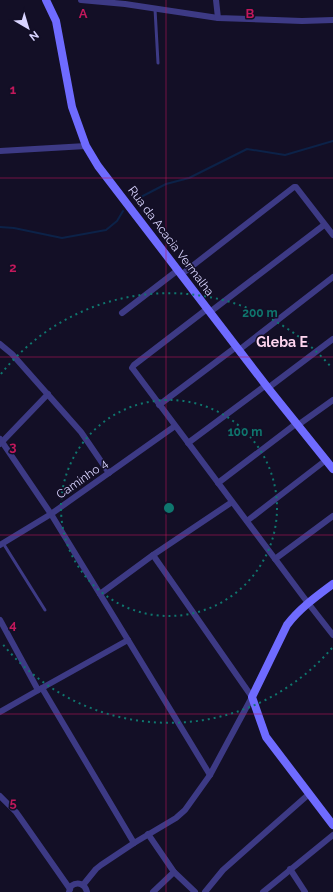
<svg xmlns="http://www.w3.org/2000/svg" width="333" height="892" viewBox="0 0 333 892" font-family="Raleway,sans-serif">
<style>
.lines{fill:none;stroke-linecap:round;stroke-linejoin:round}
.stream{stroke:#0c2248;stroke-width:2}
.lane{stroke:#3d3a85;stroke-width:3}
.street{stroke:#3d3a85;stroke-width:6}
.secondary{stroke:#6f6bff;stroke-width:8}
.grid{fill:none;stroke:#c2185b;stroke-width:1;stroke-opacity:0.55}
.ring{fill:none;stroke:#0f766e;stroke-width:2;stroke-dasharray:2 4}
.labels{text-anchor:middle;stroke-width:3;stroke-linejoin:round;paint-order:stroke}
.street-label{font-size:12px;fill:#d9d4ff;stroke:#130f26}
.quarter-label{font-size:14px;font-weight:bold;fill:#ffd6f0;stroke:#130f26}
.grid-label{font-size:13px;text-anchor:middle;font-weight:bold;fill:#c2185b;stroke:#130f26;stroke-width:3;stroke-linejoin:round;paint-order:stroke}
.centre{fill:#0f766e;stroke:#130f26;stroke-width:2}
.ring-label{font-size:12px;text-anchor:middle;font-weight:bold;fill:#0f766e;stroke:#130f26;stroke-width:3;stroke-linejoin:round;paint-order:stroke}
</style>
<rect width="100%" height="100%" fill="#130f26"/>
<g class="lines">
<g class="stream">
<polyline points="137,199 166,184 189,178 247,149 285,155 333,141"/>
<polyline points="0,227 14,228 62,238 106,230 117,221 123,211"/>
</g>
<g class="lane">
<polyline points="155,9 158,63"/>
<polyline points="3,543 45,610"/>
</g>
<g class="street">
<polyline points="81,0 125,4 218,18 302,21 333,20"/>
<polyline points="216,0 218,18"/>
<polyline points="0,151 86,146"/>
<polyline points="182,274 294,187 296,187 333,235"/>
<polyline points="207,309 134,365 132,368 133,369 308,603 333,635"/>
<polyline points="210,312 324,225"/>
<polyline points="122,313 178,270"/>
<polyline points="0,344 12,354 81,432 109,473"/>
<polyline points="239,350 333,277"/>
<polyline points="268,388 333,339"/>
<polyline points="159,405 236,347"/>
<polyline points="298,425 333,400"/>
<polyline points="0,439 51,514 128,640 210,775"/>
<polyline points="188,443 266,385"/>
<polyline points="0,444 48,394"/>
<polyline points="218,483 297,423"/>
<polyline points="247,521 326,460"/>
<polyline points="0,545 51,514 175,426"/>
<polyline points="275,559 333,516"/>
<polyline points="100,594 153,555 232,502"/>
<polyline points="0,620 38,690"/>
<polyline points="42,688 134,843"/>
<polyline points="0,712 42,688 128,640"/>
<polyline points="0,796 16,812 21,819 70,889"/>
<polyline points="148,834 174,872 195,892"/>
<polyline points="290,869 305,892"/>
<polyline points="83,885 96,869 101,865 134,843 176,818 185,810 210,775 252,697 153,555"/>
<path d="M69 892 71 886C78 881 85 884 87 892"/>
<polyline points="153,892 174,872"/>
<polyline points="205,892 223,870 309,794"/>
<polyline points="263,892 333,835"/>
</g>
<g class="secondary">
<polyline points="46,0 56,21 72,107 86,146 98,166 268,388 333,469"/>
<path d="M333 584C317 596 300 608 287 625L252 697 266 737 333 825"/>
</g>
</g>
<path class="grid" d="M166 0V892M0 178H333M0 357H333M0 535H333M0 714H333"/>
<g class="ring">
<circle cx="169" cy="508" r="108"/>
<path d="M332 648A215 215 0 0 1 1 642M1 374A215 215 0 0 1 332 368"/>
</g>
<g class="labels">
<g class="street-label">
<text transform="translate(171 241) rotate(53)" y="4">Rua da Acacia Vermalha</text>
<text transform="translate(82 479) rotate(-35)" y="4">Caminho 4</text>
</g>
<g class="quarter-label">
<text x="282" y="347">Gleba E</text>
</g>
</g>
<g class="grid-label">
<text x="83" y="18">A</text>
<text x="250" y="18">B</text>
<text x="13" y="94">1</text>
<text x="13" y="272">2</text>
<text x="13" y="451">3</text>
<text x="13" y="629">4</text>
<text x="13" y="807">5</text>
</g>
<circle cx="169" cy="508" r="6" class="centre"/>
<g class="ring-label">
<text x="260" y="317">200 m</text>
<text x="245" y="436">100 m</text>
</g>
<g transform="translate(28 28) rotate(142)" stroke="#130f26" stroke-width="3" paint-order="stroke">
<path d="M0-3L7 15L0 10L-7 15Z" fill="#d9d4ff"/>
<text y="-6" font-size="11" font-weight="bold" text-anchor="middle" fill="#d9d4ff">N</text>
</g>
</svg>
